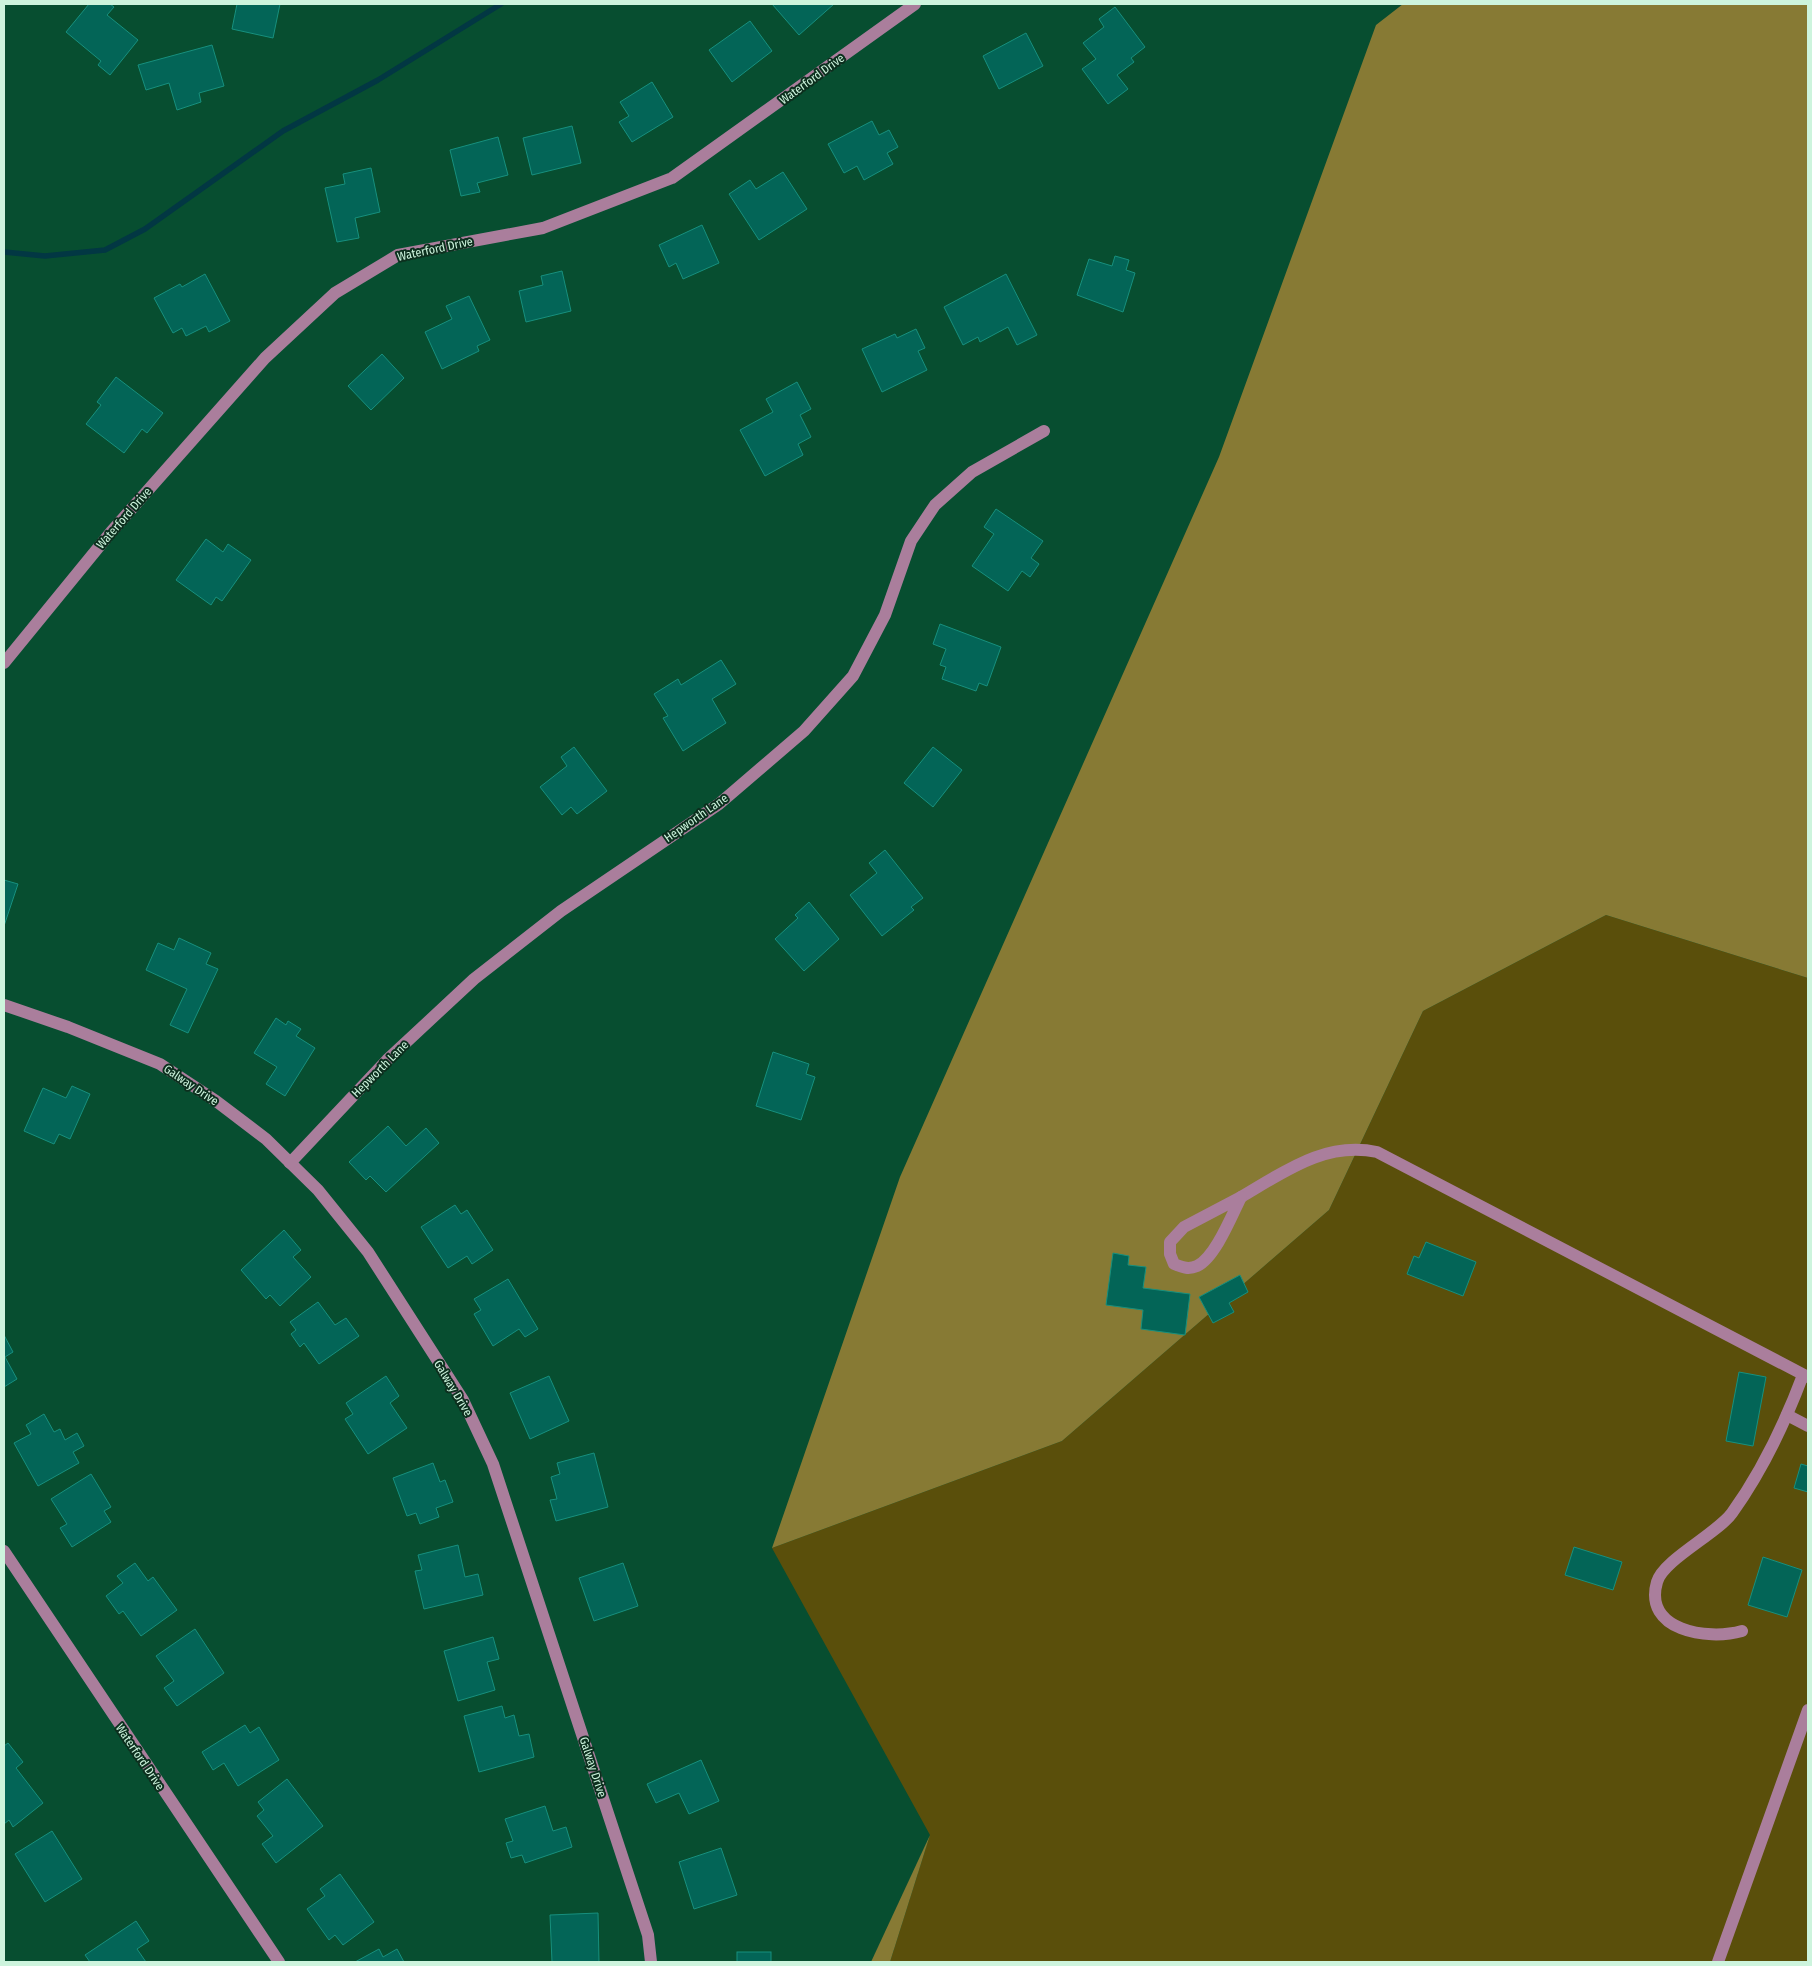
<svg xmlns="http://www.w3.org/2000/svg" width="1812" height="1966" viewBox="0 0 1812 1966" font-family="'Fira Sans Condensed',sans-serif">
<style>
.green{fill:#5a4f0b}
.forest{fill:#877a34}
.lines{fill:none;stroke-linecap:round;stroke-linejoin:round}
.stream{stroke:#023743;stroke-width:5.5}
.building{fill:#036557;stroke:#17907e}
.minor{stroke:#aa7e9c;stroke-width:12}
.labels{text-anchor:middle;stroke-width:4;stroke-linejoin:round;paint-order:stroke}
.street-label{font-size:12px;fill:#cdf4dd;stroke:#0c2f1e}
</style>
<rect width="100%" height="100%" fill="#074e30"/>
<polygon class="green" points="1606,915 1808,978 1808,1962 890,1962 930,1835 772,1548 1062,1441 1329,1210 1423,1011"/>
<g class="forest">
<polygon points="1403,4 1808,4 1808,978 1606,915 1423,1011 1329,1210 1062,1441 772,1548 900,1177 1219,457 1376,25"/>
<polygon points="930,1835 890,1962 871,1962"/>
</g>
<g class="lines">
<polyline class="stream" points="4,252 45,256 105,250 145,229 283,131 378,80 501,4"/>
</g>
<g class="building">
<polygon points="89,4 110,4 114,7 107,15 138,40 110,75 98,65 101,61 66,32"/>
<polygon points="237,4 280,4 273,38 232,29"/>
<polygon points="772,4 834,4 799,35"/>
<polygon points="1115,7 1145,47 1131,58 1134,62 1117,75 1128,89 1108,104 1082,69 1096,59 1083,43 1104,27 1099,19"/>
<polygon points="750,21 772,51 732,82 709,50"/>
<polygon points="1026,33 1043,66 999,89 983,56"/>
<polygon points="212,45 224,86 199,93 201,102 177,110 169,83 146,90 138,65"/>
<polygon points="652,82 673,117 632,142 619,122 629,116 620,102"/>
<polygon points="872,121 879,135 889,130 898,147 887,153 893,164 864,180 857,166 844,173 828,144"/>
<polygon points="572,126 581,163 532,175 523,138"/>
<polygon points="498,137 508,175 477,183 480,192 461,196 450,150"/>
<polygon points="371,168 380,212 355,218 359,238 337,242 325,188 345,184 343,174"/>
<polygon points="783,172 807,209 759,240 729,194 750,180 756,189"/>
<polygon points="702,225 719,263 683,279 676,263 669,267 659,245"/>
<polygon points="1115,256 1129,260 1126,270 1135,273 1123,312 1077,295 1089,259 1112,266"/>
<polygon points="562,271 571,311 526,322 519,291 543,285 541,276"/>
<polygon points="205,274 230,321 209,332 206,326 186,336 182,328 173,333 154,298 180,284 182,287"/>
<polygon points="1006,274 1037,335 1017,345 1008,327 980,342 978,337 963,345 944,307"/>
<polygon points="469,296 490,340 477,346 479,351 442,369 425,332 452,319 446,306"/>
<polygon points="916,329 925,348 918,351 927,370 882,392 862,349 895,334 897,338"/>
<polygon points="382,354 404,378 371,410 348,386"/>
<polygon points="116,377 163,413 147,433 142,429 124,453 86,424 101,405 97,402"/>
<polygon points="797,382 811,409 800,415 811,437 798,444 803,455 765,476 740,430 773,412 766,399"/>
<polygon points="996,509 1043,541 1031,558 1039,564 1030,577 1022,571 1008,591 972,566 994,534 984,527"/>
<polygon points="206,539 223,552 228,544 251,560 222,601 216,597 211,605 176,580"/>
<polygon points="940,624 1001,647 987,686 979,683 976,691 942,679 946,667 940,665 946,649 933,644"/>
<polygon points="721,660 736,684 712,699 726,723 683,751 663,718 668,716 654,694 678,679 681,685"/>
<polygon points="574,747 607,791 577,814 571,807 562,815 540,787 567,766 561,757"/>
<polygon points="933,747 962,770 933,807 904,783"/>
<polygon points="885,850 923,898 911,907 914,910 882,936 850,895 877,873 869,863"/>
<polygon points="4,880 18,884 4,926"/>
<polygon points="809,902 839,939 804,971 775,939 798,918 795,915"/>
<polygon points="179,938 211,953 206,964 218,969 188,1033 170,1025 187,989 146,970 158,943 174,950"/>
<polygon points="276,1018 286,1025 288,1021 301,1029 296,1036 315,1048 285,1096 266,1084 277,1067 254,1053"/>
<polygon points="773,1052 809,1064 806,1074 815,1077 801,1120 756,1106"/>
<polygon points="72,1086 90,1094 70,1139 59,1134 54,1144 24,1131 43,1088 66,1098"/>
<polygon points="388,1126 406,1146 426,1128 439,1143 386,1192 370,1176 366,1180 349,1162"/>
<polygon points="455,1205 461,1214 467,1210 493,1250 472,1264 467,1256 448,1268 421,1227"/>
<polygon points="284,1230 301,1250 293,1257 311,1277 280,1306 270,1295 266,1299 241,1270"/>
<polygon points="1426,1242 1476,1262 1463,1296 1407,1274 1414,1256 1419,1258"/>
<polygon points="1113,1253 1129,1256 1128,1265 1146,1267 1143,1288 1190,1294 1185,1335 1141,1329 1143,1310 1106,1305"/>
<polygon points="1240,1275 1248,1292 1229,1303 1234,1312 1213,1323 1199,1297"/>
<polygon points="508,1279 538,1329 525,1337 519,1329 493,1346 474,1314 481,1310 474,1299"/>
<polygon points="318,1302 335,1325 346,1318 359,1336 319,1364 304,1343 300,1347 291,1334 296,1330 290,1322"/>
<polygon points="4,1335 13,1352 5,1357 17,1379 4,1387"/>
<polygon points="1739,1372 1766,1377 1753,1446 1726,1441"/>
<polygon points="386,1376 399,1396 390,1403 407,1428 368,1454 345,1419 353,1414 346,1403"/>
<polygon points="549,1376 569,1421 530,1439 510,1393"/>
<polygon points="44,1414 54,1432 60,1429 65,1440 77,1433 84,1446 73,1452 79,1463 38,1486 14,1443 31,1434 26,1425"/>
<polygon points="594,1453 608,1507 556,1521 550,1500 557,1499 551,1477 560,1474 557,1463"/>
<polygon points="433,1463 440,1482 445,1480 453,1502 436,1508 439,1517 420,1524 416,1513 407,1516 393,1478"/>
<polygon points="1801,1464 1808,1466 1808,1492 1794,1488"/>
<polygon points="91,1474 111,1507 104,1511 111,1522 72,1547 60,1528 67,1524 51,1499"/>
<polygon points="458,1545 465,1577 478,1574 483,1595 424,1609 415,1571 422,1570 418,1555"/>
<polygon points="1574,1547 1622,1562 1613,1590 1565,1575"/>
<polygon points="1763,1557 1802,1570 1787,1617 1748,1605"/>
<polygon points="135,1563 148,1581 153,1577 177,1610 141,1636 123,1611 119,1614 106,1596 123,1583 117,1576"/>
<polygon points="623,1563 638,1606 594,1621 579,1578"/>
<polygon points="195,1629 224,1673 177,1706 164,1688 174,1681 156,1656"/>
<polygon points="493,1637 499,1659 487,1662 495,1690 458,1701 444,1651"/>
<polygon points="502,1706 505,1718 514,1715 519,1736 529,1734 534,1757 479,1772 464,1716"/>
<polygon points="245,1725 250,1733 259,1727 279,1760 238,1786 224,1763 213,1770 202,1752"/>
<polygon points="8,1743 23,1762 16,1768 43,1803 13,1827 9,1820 4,1824 4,1746"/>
<polygon points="701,1760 719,1801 689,1814 679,1793 656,1803 647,1784"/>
<polygon points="287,1779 323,1826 276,1863 262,1844 273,1836 257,1816 264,1810 258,1802"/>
<polygon points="545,1806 553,1831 566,1827 572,1847 525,1863 522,1855 511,1858 506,1843 513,1841 505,1819"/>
<polygon points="52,1831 82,1879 45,1902 15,1854"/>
<polygon points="721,1848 737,1895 694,1909 679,1862"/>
<polygon points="340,1874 374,1922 343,1945 335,1935 329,1940 307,1909 325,1896 320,1889"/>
<polygon points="598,1913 599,1962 552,1962 550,1915"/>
<polygon points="136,1921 149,1941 137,1949 146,1962 90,1962 85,1955"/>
<polygon points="379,1949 383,1957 397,1949 404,1962 355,1962"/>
<rect x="737" y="1952" width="34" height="10"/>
</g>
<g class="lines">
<g class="minor">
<polyline points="4,663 111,532 265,358 335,293 398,255 543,228 672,178 915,4"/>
<polyline points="4,1005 68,1027 160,1064 216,1101 266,1139 318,1190 368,1252 463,1400 493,1464 648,1935 651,1962"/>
<polyline points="290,1163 387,1060 474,979 561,911 719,804 804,731 853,676 885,615 911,541 935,505 972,472 1044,431"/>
<path d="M1241 1197C1284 1172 1325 1141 1377 1152L1808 1377"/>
<path d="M1241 1197C1232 1215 1215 1258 1197 1266 1188 1270 1182 1267 1174 1264L1170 1254V1242L1184 1227Z"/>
<polyline points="1787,1415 1808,1426"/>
<polyline points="4,1551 279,1962"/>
<path d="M1742 1631C1707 1641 1643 1630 1657 1582 1663 1560 1718 1533 1732 1513 1762 1471 1785 1423 1803 1375"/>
<polyline points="1718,1962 1808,1710"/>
</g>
</g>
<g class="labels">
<g class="street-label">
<text transform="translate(812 79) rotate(-36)" y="4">Waterford Drive</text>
<text transform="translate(435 249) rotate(-12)" y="4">Waterford Drive</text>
<text transform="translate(124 518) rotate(-49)" y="4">Waterford Drive</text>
<text transform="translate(696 818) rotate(-35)" y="4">Hepworth Lane</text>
<text transform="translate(380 1069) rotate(-45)" y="4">Hepworth Lane</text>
<text transform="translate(191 1085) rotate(34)" y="4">Galway Drive</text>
<text transform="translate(453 1388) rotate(59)" y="4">Galway Drive</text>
<text transform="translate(140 1757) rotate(56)" y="4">Waterford Drive</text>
<text transform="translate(593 1767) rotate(72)" y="4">Galway Drive</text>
</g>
</g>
<rect width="1812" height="1966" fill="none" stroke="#cdf4dd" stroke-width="10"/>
</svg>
